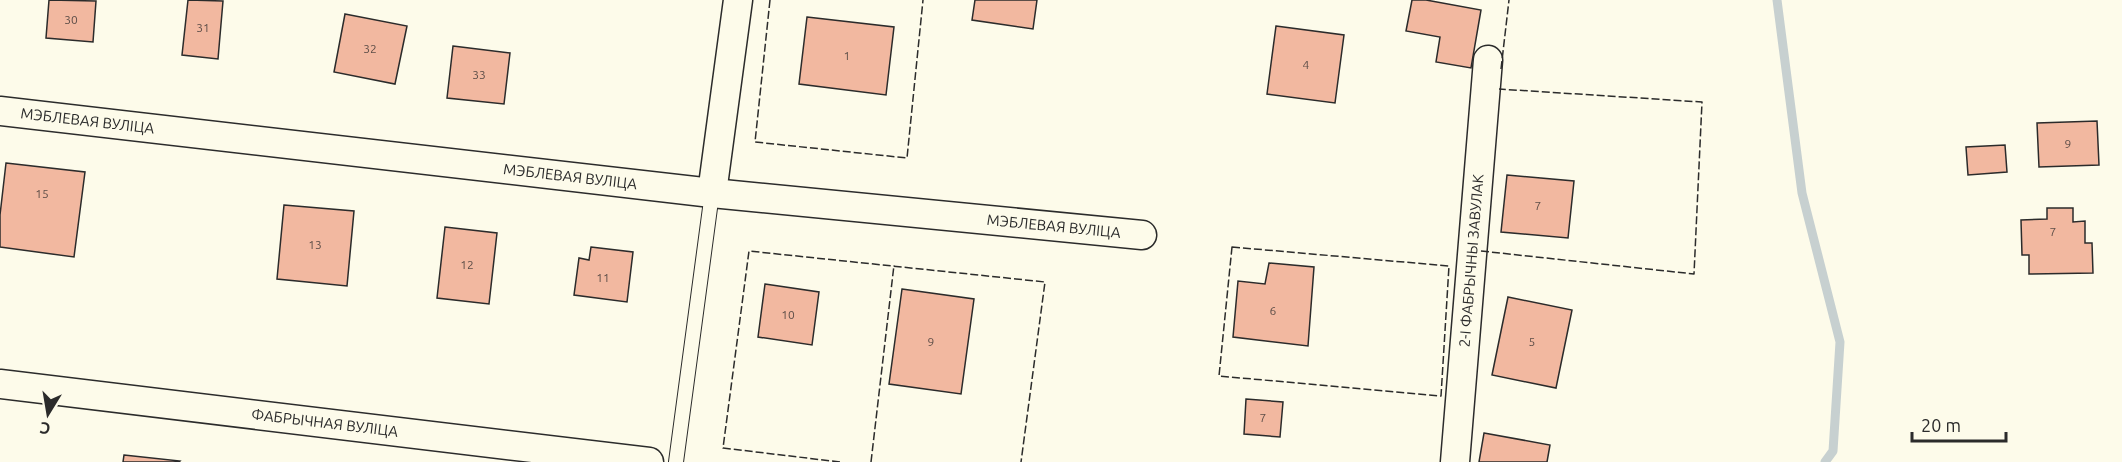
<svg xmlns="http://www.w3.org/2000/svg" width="2122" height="462" viewBox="0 0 2122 462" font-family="Ubuntu,sans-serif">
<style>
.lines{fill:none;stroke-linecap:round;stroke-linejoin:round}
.stream{stroke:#c7d0d0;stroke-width:9}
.building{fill:#f2b8a0;stroke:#2b2b2b;stroke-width:1.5}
.lane-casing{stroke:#2b2b2b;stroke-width:16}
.street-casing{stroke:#2b2b2b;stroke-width:31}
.lane{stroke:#fdfbea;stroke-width:14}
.street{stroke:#fdfbea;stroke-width:28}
.fence{stroke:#2b2b2b;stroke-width:1.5;stroke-dasharray:8 3;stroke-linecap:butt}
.labels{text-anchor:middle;stroke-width:4.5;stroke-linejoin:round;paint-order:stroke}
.number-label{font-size:12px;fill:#5d4e48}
.street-label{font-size:15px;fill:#2b2b2b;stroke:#fdfbea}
</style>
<rect width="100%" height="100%" fill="#fdfbea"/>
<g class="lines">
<polyline class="stream" points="1777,0 1802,193 1840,342 1833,451 1825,462"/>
</g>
<g class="building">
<polygon points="49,0 96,1 93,42 46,38"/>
<polygon points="188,0 223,1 218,59 182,55"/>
<polygon points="975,0 1037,0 1033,29 972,20"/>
<polygon points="1412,0 1426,0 1481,10 1471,68 1436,62 1440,37 1406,31"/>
<polygon points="345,14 407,26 395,84 334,72"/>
<polygon points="807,17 894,27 886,95 799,84"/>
<polygon points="1276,26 1344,35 1335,103 1267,94"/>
<polygon points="453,46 510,53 504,104 447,98"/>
<polygon points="2097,121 2099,165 2039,167 2037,123"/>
<polygon points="2005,145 2007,172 1968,175 1966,147"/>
<polygon points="6,163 85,172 74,257 0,247 0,215"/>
<polygon points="1507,175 1574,181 1568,238 1501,232"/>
<polygon points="284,205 354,211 347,286 277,279"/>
<polygon points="2047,208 2073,208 2073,222 2085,221 2085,243 2092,243 2093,273 2029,274 2029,255 2022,255 2021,220 2047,219"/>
<polygon points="445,227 497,233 489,304 437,298"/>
<polygon points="591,247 633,252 627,302 574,295 579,258 589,260"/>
<polygon points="1269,263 1314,267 1308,346 1233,337 1238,281 1265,284"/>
<polygon points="765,284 819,292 812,345 758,337"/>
<polygon points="902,289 974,299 961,394 889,384"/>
<polygon points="1508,297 1572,310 1556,388 1492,375"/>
<polygon points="1246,399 1283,402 1280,437 1244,434"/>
<polygon points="1484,433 1550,445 1547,462 1479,462"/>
<polygon points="124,455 180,461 179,462 123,462"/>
</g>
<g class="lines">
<defs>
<polyline id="lane" points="676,462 712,193"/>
<g id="street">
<path id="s1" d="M0 111 712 193 1142 235"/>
<polyline points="712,193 738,0"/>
<path id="s2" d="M0 384 649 462"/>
<path id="s3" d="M1455 462 1488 60"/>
</g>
</defs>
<use href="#lane" class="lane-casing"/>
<use href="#street" class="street-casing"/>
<use href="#lane" class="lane"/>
<use href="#street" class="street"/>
<g class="fence">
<polyline points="770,0 755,142 907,158 923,0"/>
<polyline points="1501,69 1509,0"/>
<polygon points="1232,247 1449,266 1441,396 1219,376"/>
<polyline points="1481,251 1694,274 1702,102 1499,89"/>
<polyline points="840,462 723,448 749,251 1045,282 1021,462"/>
<polyline points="871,462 894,265"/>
</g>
</g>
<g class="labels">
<g class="number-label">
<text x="71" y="24">30</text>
<text x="203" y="32">31</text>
<text x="370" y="53">32</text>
<text x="847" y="60">1</text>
<text x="1306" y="69">4</text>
<text x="479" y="79">33</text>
<text x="2068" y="148">9</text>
<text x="42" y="198">15</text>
<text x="1538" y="210">7</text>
<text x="2053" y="236">7</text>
<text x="315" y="249">13</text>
<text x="467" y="269">12</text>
<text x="603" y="282">11</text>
<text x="1273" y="315">6</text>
<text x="788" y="319">10</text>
<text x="931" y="346">9</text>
<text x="1532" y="346">5</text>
<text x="1263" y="422">7</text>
</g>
<g class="street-label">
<text dy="5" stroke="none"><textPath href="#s1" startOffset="88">МЭБЛЕВАЯ ВУЛІЦА</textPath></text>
<text dy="5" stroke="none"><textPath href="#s1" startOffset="574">МЭБЛЕВАЯ ВУЛІЦА</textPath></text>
<text dy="5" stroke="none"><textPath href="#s1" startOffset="1060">МЭБЛЕВАЯ ВУЛІЦА</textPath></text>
<text dy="5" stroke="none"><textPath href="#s3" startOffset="202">2-І ФАБРЫЧНЫ ЗАВУЛАК</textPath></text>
<text dy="5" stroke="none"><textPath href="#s2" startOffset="327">ФАБРЫЧНАЯ ВУЛІЦА</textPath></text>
</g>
</g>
<g transform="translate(48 414) rotate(191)" stroke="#fdfbea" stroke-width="4.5" paint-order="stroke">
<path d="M0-4.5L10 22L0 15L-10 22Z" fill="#2b2b2b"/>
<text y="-9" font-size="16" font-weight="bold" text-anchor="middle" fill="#2b2b2b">С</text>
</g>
<path d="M1912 432v9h94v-9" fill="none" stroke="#2b2b2b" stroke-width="3"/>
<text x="1921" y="432" font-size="18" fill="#2b2b2b" stroke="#fdfbea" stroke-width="4.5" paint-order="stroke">20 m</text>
</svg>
